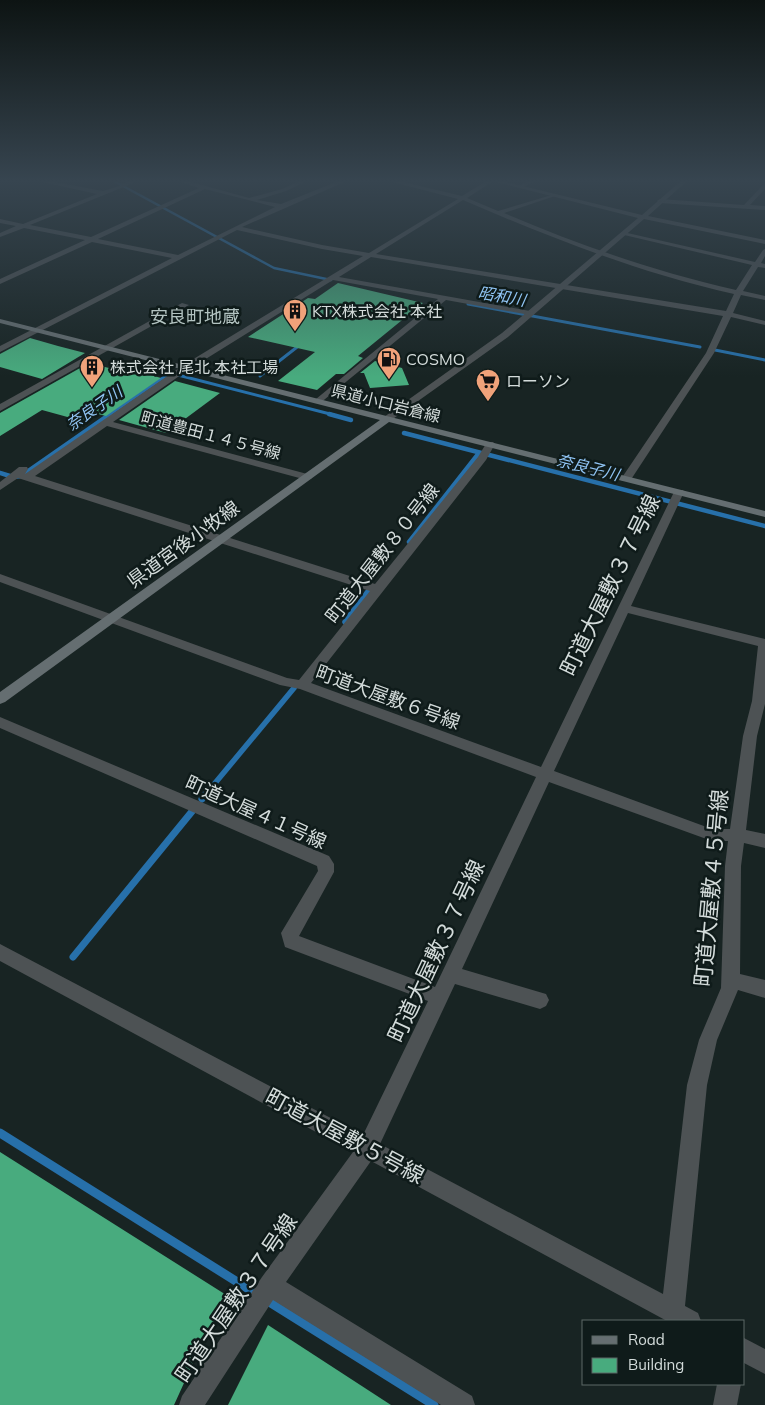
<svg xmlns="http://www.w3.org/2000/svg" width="765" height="1405" viewBox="0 0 765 1405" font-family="Mulish,'Noto Sans JP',sans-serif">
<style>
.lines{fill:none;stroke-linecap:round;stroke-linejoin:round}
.stream-far5{stroke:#2770aa;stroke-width:2.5}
.stream-far4{stroke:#2770aa;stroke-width:3}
.stream-far3{stroke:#2770aa;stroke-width:4.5}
.stream-far2{stroke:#2770aa;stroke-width:5.5}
.stream-far1{stroke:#2770aa;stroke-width:7}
.stream{stroke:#2770aa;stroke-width:9}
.building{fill:#48ab7e}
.minor{fill:#4d5254;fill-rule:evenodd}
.tertiary{fill:#4d5254;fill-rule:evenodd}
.secondary{fill:#656e71;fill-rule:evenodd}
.labels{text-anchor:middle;stroke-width:5;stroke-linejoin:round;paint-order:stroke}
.far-water-label{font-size:16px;font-style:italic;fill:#91c5f5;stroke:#0f1b1a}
.far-poi-label{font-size:16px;fill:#d3dbda;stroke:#0f1b1a;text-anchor:start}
.far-street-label{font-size:16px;fill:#d3dbda;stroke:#0f1b1a}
.far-quarter-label{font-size:18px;fill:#b3c3c1;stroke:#0f1b1a}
.street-label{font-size:19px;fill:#d3dbda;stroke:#0f1b1a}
.near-street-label{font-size:22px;fill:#d3dbda;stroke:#0f1b1a}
</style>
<rect width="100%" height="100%" fill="#182423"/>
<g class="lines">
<polyline class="stream-far5" points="112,180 274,268 331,280"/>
<g class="stream-far4">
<polyline points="468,304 700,347"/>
<polyline points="715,350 765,360"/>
<polyline points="260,376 301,344"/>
<polyline points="109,415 170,373 334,415"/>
</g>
<g class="stream-far3">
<polyline points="329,414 351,420"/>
<polyline points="404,433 765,526"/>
<polyline points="0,473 13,477 21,476 110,414"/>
<polyline points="409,542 479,453"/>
</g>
<g class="stream-far2">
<polyline points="345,622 370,589"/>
<polyline points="206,794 294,688"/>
</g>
<g class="stream-far1">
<polyline points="202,799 207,793"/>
<polyline points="73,957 194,809"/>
</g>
<g class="stream">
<polyline points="0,1133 258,1295"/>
<polyline points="266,1300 434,1405"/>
</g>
</g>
<g class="building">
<polygon points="338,283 423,303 358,356 363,358 344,374 336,374 317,390 278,381 315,352 248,337 308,298 315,299"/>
<polygon points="30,338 58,346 85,353 42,379 0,367 0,354"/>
<polygon points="375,361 402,368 409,385 370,388 364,373 360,373"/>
<polygon points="89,363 125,372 130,369 161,378 106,416 94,413 82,421 42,410 0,436 0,413"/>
<polygon points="175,381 220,393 166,433 119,420"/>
<polygon points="0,1152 231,1298 194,1361 174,1405 0,1405"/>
<polygon points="268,1325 391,1405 228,1405"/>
</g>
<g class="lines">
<g class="minor">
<path d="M33 180H44L103 191 126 184V186L30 225 91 237 199 188 175 180H184L249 198 282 189 302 180H309L286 191 257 200 281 204 341 180H349L242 227 322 245 369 253 458 199 385 180H395L462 196 488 180H495L467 198 498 211 555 194V196L504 213C579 245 656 272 736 290L752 265 620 234 623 232 755 262 763 250 765 249V256L761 263 765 264V268L758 267 743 291 765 296V300L741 295 733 313 765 321V325L731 317 714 353 630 481H622L621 479 706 353 723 316 371 257 339 277 530 311 534 313 530 315 446 300 319 404 314 401 316 399 438 299 333 280 188 370 113 422 311 475 312 477 311 479H303L107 426 35 476 375 584 478 457 487 442H493L495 444 486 460 311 683 541 767 674 492 675 490H683L684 492 631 606 765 639V704L757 736 746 830 765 834V848L744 843 741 866 740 974 765 980V998L738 990 717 1040 707 1085 685 1306 698 1313 701 1321H667L371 1161 286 1282 472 1396 475 1405H441L273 1300 205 1405H179L182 1396 262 1277 353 1152 0 961V944L363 1135 428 1001 285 947 281 933 318 871 317 866 0 728V717L329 856 334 864V872L299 936 435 987 536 777 300 689 280 685 0 582V574L287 678 299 680 370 591 18 478 0 490V482L19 467H27L28 469 25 474 182 366 363 256 322 249 237 230 0 352V346L172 258 92 242 0 284V279L85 240 24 228 0 237V233L16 226 0 223V219L23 224 97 194ZM205 189 275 207 178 255 98 239ZM463 200C551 238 640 273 734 294L726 311 376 254ZM628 613 758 646 752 701 743 736 730 829H712L554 771ZM549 782 712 841H728L725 866 721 988 699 1040 687 1085 663 1294 380 1144 455 984 540 1009 546 1006 549 1000 546 994 462 969Z"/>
<polygon points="530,180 538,180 521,188 516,187"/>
<polygon points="765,183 765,189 750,205 765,206 765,210 660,203 657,201 660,199 744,205"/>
<polygon points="182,303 189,305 0,411 0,404"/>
<polygon points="744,1338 765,1349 765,1374 744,1363"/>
<polygon points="717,1384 741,1384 737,1405 713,1405"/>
</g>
<g class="tertiary">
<polygon points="131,180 139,180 126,186 121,185"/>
<polygon points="488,180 498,180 642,215 682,180 688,180 648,216 765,240 765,244 644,219 508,337 390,421 384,421 384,417 502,333 638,218"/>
</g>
<polygon class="secondary" points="0,319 765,511 765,517 389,422 5,702 0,704 0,692 380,420 0,323"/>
</g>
<linearGradient id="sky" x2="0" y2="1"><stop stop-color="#0d1413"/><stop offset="0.48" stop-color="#374550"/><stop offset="1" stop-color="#374550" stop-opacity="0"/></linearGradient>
<rect width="765" height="377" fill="url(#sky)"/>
<defs>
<symbol id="building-pin" viewBox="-11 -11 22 30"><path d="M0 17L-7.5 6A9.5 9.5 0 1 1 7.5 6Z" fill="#f0a27a" stroke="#0f1b1a"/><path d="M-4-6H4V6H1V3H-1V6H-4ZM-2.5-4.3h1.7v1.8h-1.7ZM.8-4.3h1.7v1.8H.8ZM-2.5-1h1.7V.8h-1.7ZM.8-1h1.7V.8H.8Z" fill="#111"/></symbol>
<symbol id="fuel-pin" viewBox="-11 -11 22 30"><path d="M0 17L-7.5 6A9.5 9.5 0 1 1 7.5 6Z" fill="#f0a27a" stroke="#0f1b1a"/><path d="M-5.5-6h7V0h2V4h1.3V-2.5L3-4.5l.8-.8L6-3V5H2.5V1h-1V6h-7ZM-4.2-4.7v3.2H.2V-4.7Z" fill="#111"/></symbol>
<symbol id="supermarket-pin" viewBox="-11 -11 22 30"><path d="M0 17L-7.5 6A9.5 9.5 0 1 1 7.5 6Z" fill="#f0a27a" stroke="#0f1b1a"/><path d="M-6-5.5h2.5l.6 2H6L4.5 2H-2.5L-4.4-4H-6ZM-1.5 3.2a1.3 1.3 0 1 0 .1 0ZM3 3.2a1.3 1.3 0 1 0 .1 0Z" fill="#111"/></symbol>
</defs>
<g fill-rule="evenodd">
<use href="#building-pin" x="281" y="297" width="28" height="38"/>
<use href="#fuel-pin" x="375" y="345" width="28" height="38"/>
<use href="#building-pin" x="78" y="353" width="28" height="38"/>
<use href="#supermarket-pin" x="474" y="367" width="28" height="38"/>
</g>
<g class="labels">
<g class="far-water-label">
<text transform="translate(502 296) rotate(10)" y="6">昭和川</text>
<text transform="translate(94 408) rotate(-35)" y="6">奈良子川</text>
<text transform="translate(588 467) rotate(14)" y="6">奈良子川</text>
</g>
<g class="far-poi-label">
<text x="312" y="317">KTX株式会社 本社</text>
<text x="406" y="365">COSMO</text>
<text x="110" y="373">株式会社 尾北 本社工場</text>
<text x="506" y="387">ローソン</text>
</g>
<g class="far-street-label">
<text transform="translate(386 403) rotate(14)" y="6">県道小口岩倉線</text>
<text transform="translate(211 435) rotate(15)" y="6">町道豊田１４５号線</text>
</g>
<g class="far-quarter-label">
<text x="195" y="323">安良町地蔵</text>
</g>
<g class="street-label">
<text transform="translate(183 544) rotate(-36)" y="7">県道宮後小牧線</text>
<text transform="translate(382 553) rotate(-52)" y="7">町道大屋敷８０号線</text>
<text transform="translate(388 697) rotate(20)" y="7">町道大屋敷６号線</text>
<text transform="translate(256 812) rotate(24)" y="7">町道大屋４１号線</text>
</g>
<g class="near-street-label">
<text transform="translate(610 585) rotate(-64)" y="8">町道大屋敷３７号線</text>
<text transform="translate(711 888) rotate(-85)" y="8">町道大屋敷４５号線</text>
<text transform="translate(436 951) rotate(-65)" y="8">町道大屋敷３７号線</text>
<text transform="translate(345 1136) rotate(28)" y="8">町道大屋敷５号線</text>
<text transform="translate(236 1298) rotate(-56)" y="8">町道大屋敷３７号線</text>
</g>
</g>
<rect x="582" y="1320" width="162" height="65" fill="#0f1b1a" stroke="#5d6867"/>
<rect x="592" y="1336" width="25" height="8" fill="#656e71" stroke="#5d6867"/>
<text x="628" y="1345" font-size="15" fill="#d3dbda">Road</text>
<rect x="592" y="1358" width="25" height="15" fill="#48ab7e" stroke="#5d6867"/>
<text x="628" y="1370" font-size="15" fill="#d3dbda">Building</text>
</svg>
